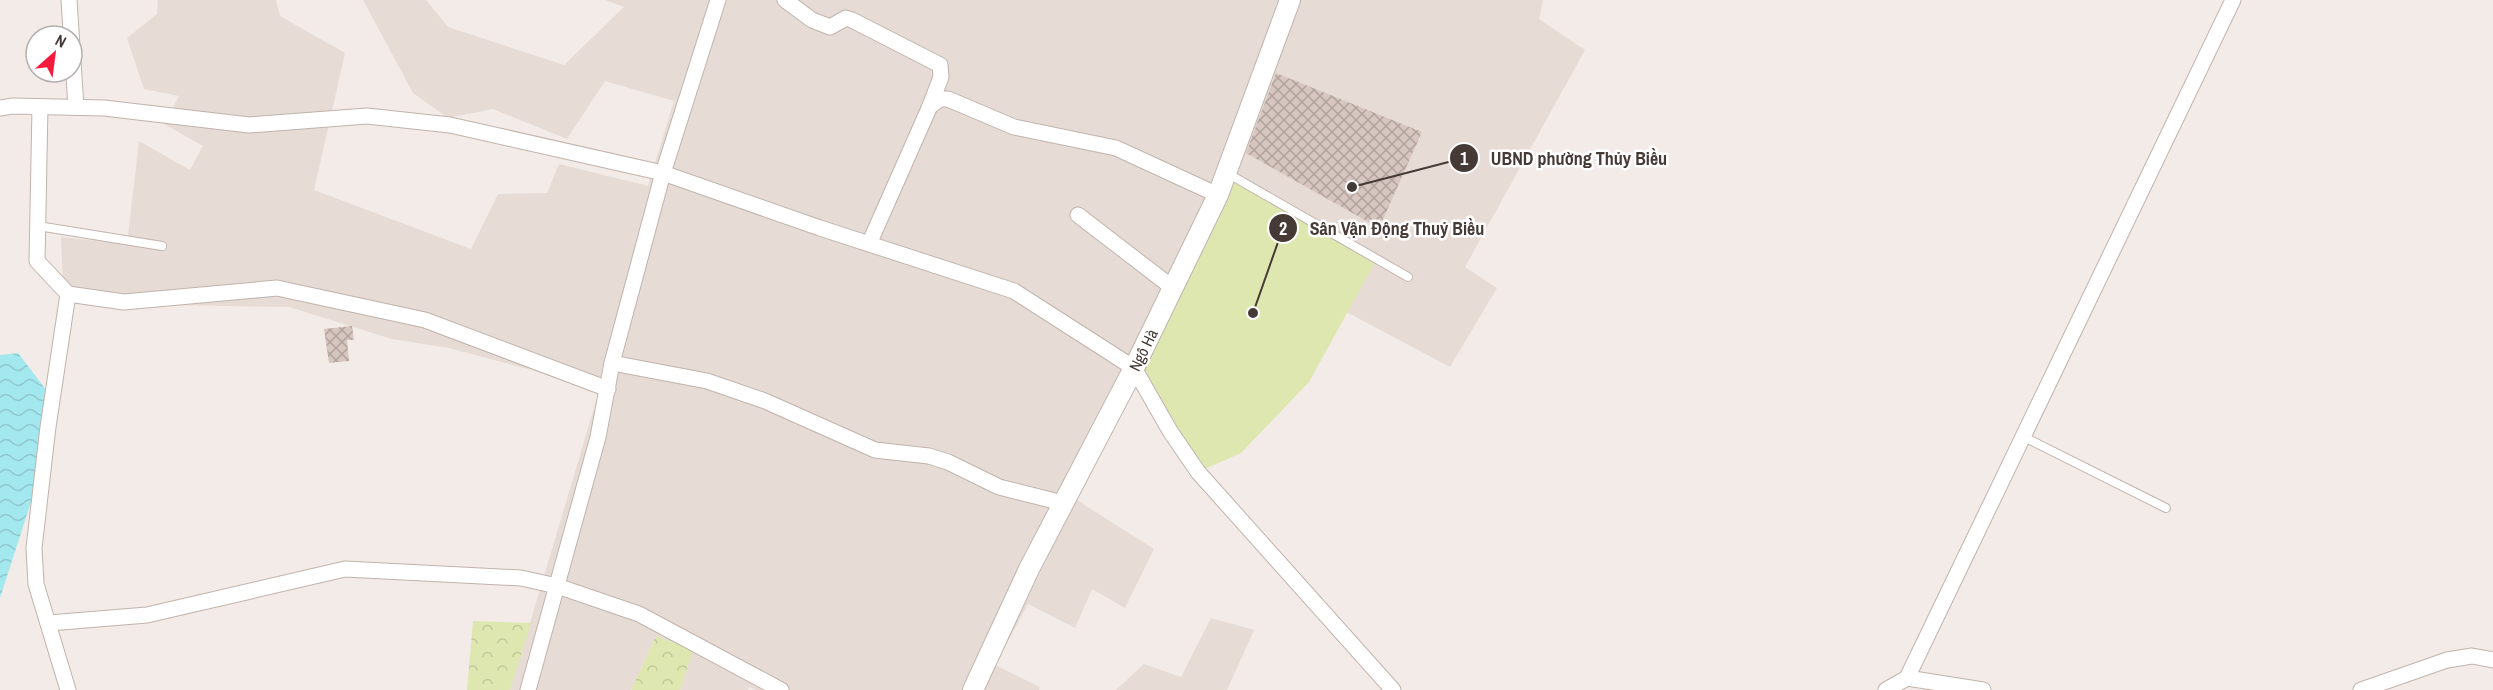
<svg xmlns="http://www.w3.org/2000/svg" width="2493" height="690" viewBox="0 0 2493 690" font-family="'Archivo Narrow',sans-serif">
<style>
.residential{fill:#e7dbd5}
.forest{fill:url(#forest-crowns)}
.pitch{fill:#dfe7b0}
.water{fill:url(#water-waves)}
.building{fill:url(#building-cross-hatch)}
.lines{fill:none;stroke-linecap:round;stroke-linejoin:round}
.service-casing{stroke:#c1b3ac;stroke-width:10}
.minor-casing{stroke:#c1b3ac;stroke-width:17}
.tertiary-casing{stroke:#c1b3ac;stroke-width:22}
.service{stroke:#fff;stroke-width:8}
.minor{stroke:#fff;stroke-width:15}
.tertiary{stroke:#fff;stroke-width:20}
.labels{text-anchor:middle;stroke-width:5;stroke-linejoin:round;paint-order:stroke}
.street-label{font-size:16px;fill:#463a36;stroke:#fff}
.leader{fill:none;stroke:#463a36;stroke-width:2}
.callout-dot{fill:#463a36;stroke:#fff;stroke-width:2}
.mark-label{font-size:18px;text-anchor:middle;font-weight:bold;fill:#fff}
.callout-label{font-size:18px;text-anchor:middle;font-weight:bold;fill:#463a36;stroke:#fff;stroke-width:5;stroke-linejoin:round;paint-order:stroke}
</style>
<defs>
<pattern id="forest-crowns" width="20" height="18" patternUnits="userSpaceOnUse" patternTransform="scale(1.5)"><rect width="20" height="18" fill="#dfe7b0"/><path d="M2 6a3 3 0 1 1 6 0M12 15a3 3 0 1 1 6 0" fill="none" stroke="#c1c798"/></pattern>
<pattern id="water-waves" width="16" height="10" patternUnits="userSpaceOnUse" patternTransform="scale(1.5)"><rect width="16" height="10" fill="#a4e8ef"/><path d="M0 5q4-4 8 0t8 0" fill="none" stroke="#8fc8ce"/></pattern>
<pattern id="building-cross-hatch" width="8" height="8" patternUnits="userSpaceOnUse" patternTransform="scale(1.5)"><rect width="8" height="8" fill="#d7c6bf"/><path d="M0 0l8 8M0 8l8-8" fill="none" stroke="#b0a29c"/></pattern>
</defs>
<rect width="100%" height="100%" fill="#f3ebe7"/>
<g class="residential">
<polygon points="158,0 276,0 280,16 345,53 314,190 471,249 498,194 547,193 559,164 648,186 674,101 605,81 567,139 493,109 448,118 413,93 363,0 426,0 448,27 564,65 624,7 605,0 1543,0 1539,19 1585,50 1465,267 1497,288 1450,367 1339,308 1237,195 1072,497 1154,549 1125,608 1092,589 1075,628 1028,604 995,665 1040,687 1039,690 756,690 749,687 748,690 680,690 692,650 656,636 631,690 510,690 600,388 449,348 392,339 289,307 109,304 63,283 61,237 127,244 139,141 190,170 203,146 164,124 179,96 144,89 127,38 157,14"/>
<polygon points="1211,618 1254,630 1227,690 1116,690 1144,664 1181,677"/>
</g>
<g class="forest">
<polygon points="473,621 531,623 510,690 467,690"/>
<polygon points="656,636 693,650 680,690 631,690"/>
</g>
<polygon class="pitch" points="1226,172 1377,259 1309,382 1241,453 1198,472 1134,368"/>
<polygon class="water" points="18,353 47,391 32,499 0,598 0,355"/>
<g class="building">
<polygon points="1276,73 1422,132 1379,228 1246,153"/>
<polygon points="352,326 354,340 347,340 349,361 329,363 324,329"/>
</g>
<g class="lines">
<defs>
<g id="service">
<polyline points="1227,173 1408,277"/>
<polyline points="38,226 162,246"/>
<polyline points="2024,437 2166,508"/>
</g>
<g id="minor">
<polyline points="69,0 76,107"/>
<polyline points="785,0 812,20 830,27 846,18 852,20 940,65 941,77 930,106"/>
<polyline points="40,107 37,261 68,294 124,302 277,288 425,320 608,389"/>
<polyline points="0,108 13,106 104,108 249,125 367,116 450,125 663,173 820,228 1014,291 1134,368 1170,431 1198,472 1393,690"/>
<polyline points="1078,215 1173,288"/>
<polyline points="869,244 930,106 940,99 948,99 1014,127 1116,148 1218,195"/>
<polyline points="68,294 48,427 34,548 36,584 68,690"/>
<polyline points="612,363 707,381 765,401 875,450 929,456 948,462 999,487 1063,503"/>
<polyline points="49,623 147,615 345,569 521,578 557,586 639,614 781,690"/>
<polyline points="1907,678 1983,690"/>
<polyline points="528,690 598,437 612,363 663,173 718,0"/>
<polyline points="1886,690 1907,678 2233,0"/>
<polyline points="2361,690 2447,660 2472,656 2493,660"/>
</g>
<polyline id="tertiary" points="973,690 1029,569 1134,368 1218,195 1290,0"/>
</defs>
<use href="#service" class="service-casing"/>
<use href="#minor" class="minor-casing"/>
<use href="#tertiary" class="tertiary-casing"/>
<use href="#service" class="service"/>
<use href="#minor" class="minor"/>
<use href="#tertiary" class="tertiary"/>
</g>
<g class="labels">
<g class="street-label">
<text transform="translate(1143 350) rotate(-64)" y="6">Ngô Hà</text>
</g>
</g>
<path class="leader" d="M1352 187L1464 158M1253 313L1283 228"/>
<g class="callout-dot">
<circle cx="1352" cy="187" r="6"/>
<circle cx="1253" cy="313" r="6"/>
<circle cx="1464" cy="158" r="15"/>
<circle cx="1283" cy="228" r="15"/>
</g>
<g class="mark-label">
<text x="1464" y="165">1</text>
<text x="1283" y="235">2</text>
</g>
<g class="callout-label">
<text x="1579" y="165">UBND phường Thủy Biều</text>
<text x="1397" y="235">Sân Vận Động Thuỷ Biều</text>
</g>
<g transform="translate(54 54) rotate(28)"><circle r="28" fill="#ffffff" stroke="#b5b0af" stroke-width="1.5"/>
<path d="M0-4.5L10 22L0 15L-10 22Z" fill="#f61a3d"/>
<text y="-9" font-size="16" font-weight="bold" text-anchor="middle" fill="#463a36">N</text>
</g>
</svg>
